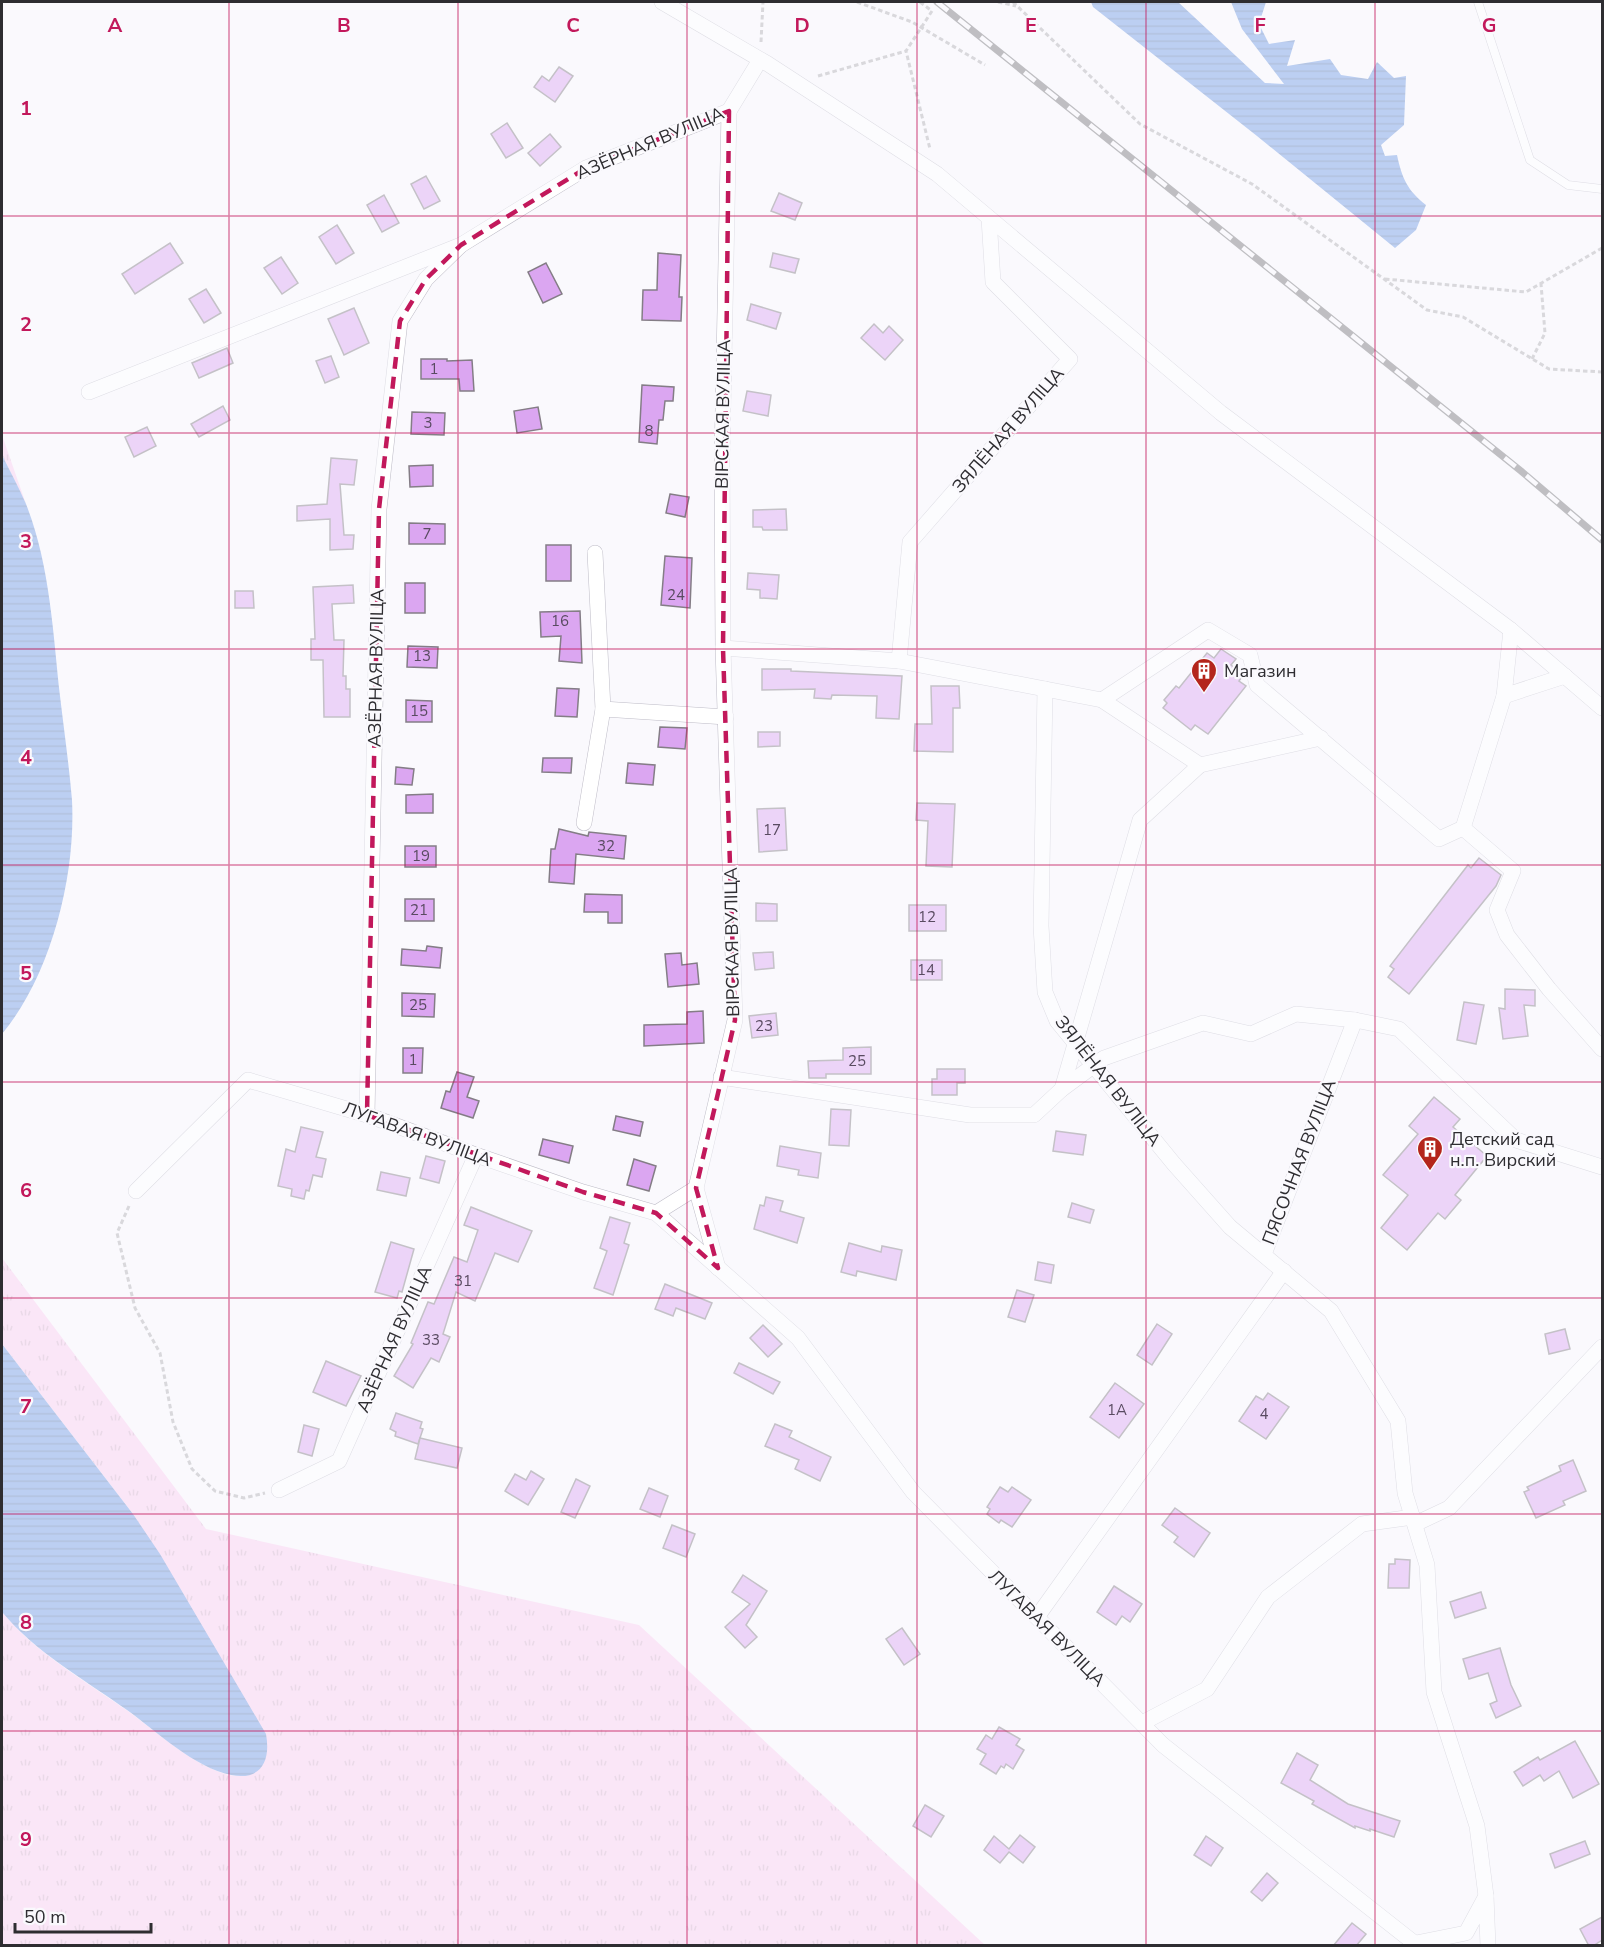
<svg xmlns="http://www.w3.org/2000/svg" width="1604" height="1947" viewBox="0 0 1604 1947" font-family="'Nunito Sans',sans-serif">
<style>
.grass{fill:url(#grass-tufts)}
.water{fill:url(#water-rules)}
.building{fill:#dba6f1;stroke:#847d86;stroke-width:1.5}
.lines{fill:none;stroke-linecap:round;stroke-linejoin:round}
.lane-casing{stroke:#bebcc7;stroke-width:9}
.street-casing{stroke:#bebcc7;stroke-width:16}
.path{stroke:#b1b0b4;stroke-width:3;stroke-dasharray:4.5 3;stroke-linecap:butt}
.lane{stroke:#fff;stroke-width:8}
.street{stroke:#fff;stroke-width:15}
.rail-casing{stroke:#78777b;stroke-width:7}
.rail{stroke:#faf9fd;stroke-width:4.5;stroke-dasharray:14;stroke-linecap:butt}
.marked{fill:none;stroke:#c2185b;stroke-width:4.5;stroke-dasharray:12 8;stroke-linejoin:round}
.grid{fill:none;stroke:#c2185b;stroke-width:1.5;stroke-opacity:0.55}
.labels{text-anchor:middle;stroke-width:4.5;stroke-linejoin:round;paint-order:stroke}
.number-label{font-size:15px;fill:#594b61}
.street-label{font-size:18px;fill:#2e2d31;stroke:#faf9fd}
.poi-label{font-size:18px;fill:#2e2d31;stroke:#faf9fd;text-anchor:start}
.grid-label{font-size:20px;text-anchor:middle;font-weight:bold;fill:#c2185b;stroke:#faf9fd;stroke-width:4.5;stroke-linejoin:round;paint-order:stroke}
</style>
<defs>
<pattern id="grass-tufts" width="24" height="20" patternUnits="userSpaceOnUse" patternTransform="scale(1.5)"><rect width="24" height="20" fill="#facff0"/><path d="M3 7l-1-3M5 7V3M7 7l1-3M15 17l-1-3M17 17v-4M19 17l1-3" fill="none" stroke="#d7b2ce"/></pattern>
<pattern id="water-rules" width="6" height="5" patternUnits="userSpaceOnUse" patternTransform="scale(1.5)"><rect width="6" height="5" fill="#729ce5"/><path d="M0 2.5h6" fill="none" stroke="#5e80ba"/></pattern>
</defs>
<rect width="100%" height="100%" fill="#faf9fd"/>
<g class="grass">
<polygon points="2,435 26,504 2,455"/>
<path d="M2 1258 206 1529 639 1625 985 1945H2V1612C35 1652 85 1681 128 1711 157 1732 194 1766 229 1775 239 1777 247 1775 256 1772L133 1514 2 1344Z"/>
</g>
<g class="water">
<path d="M1091 2H1178L1265 83 1284 84 1242 29 1231 2H1266L1259 24 1269 44 1295 40 1287 66 1330 59 1341 75 1368 79 1377 62 1394 78 1406 76 1404 125 1381 145 1385 156 1397 155C1402 178 1407 190 1426 205L1416 230 1395 248 1257 136 1093 7Z"/>
<path d="M2 455C10 471 19 488 26 504 50 565 53 632 60 696 64 730 69 765 72 800 76 876 51 975 2 1034Z"/>
<path d="M2 1344 133 1514 160 1554 266 1734C271 1761 261 1781 231 1775 195 1768 156 1731 127 1710 85 1680 35 1652 2 1612Z"/>
</g>
<g class="building">
<polygon points="559,67 573,76 555,102 534,87 542,76 549,81"/>
<polygon points="507,123 523,148 506,158 491,134"/>
<polygon points="550,134 561,147 540,166 528,153"/>
<polygon points="426,176 440,201 424,209 411,184"/>
<polygon points="779,193 802,203 795,220 771,211"/>
<polygon points="384,195 399,223 382,232 367,205"/>
<polygon points="337,225 354,253 336,264 319,237"/>
<polygon points="170,243 183,263 135,294 122,274"/>
<polygon points="658,253 681,255 679,297 682,297 681,321 642,320 643,290 657,290"/>
<polygon points="773,253 799,259 795,273 770,267"/>
<polygon points="281,257 298,283 282,294 264,268"/>
<polygon points="546,263 562,294 543,303 528,272"/>
<polygon points="206,289 221,313 204,323 189,299"/>
<polygon points="751,304 781,313 776,329 747,320"/>
<polygon points="354,308 369,343 344,355 328,319"/>
<polygon points="874,324 883,333 889,326 903,340 885,360 861,338"/>
<polygon points="227,348 233,363 199,378 192,363"/>
<polygon points="331,356 339,377 325,383 316,361"/>
<polygon points="421,359 447,359 447,361 472,360 474,391 460,391 459,379 421,379"/>
<polygon points="642,385 674,387 673,401 665,401 663,420 659,420 657,444 639,442"/>
<polygon points="747,391 771,395 768,416 743,411"/>
<polygon points="223,406 230,420 199,437 191,424"/>
<polygon points="538,407 542,429 517,433 514,411"/>
<polygon points="412,412 445,413 444,435 411,434"/>
<polygon points="147,427 156,446 134,457 125,437"/>
<polygon points="331,458 357,460 354,485 340,484 344,535 354,535 353,549 330,550 330,519 297,521 297,506 327,504"/>
<polygon points="433,465 433,486 410,487 409,466"/>
<polygon points="670,494 689,497 685,517 666,513"/>
<polygon points="786,509 787,530 763,530 762,527 753,527 753,510"/>
<polygon points="409,523 445,524 445,544 409,544"/>
<rect x="546" y="545" width="25" height="36"/>
<polygon points="665,556 692,558 690,608 661,605"/>
<polygon points="748,573 779,575 777,599 760,598 760,590 747,589"/>
<rect x="405" y="583" width="20" height="30"/>
<polygon points="353,585 354,603 332,604 334,640 344,640 343,676 346,676 346,689 350,689 350,717 324,717 323,660 311,660 311,639 315,639 313,587"/>
<polygon points="235,591 253,591 254,608 235,608"/>
<polygon points="580,611 582,663 559,661 561,636 541,637 540,612"/>
<polygon points="408,646 438,647 437,668 407,667"/>
<polygon points="1221,649 1236,659 1231,665 1243,675 1239,681 1246,686 1208,734 1195,725 1191,730 1163,708 1167,703 1164,700 1176,686 1179,688 1207,653 1214,658"/>
<polygon points="762,669 791,669 791,671 902,676 899,719 876,718 877,696 832,695 831,699 814,698 815,689 762,690"/>
<polygon points="931,686 959,686 960,708 953,708 953,752 914,751 915,724 932,724"/>
<polygon points="557,688 579,689 577,717 555,716"/>
<polygon points="406,700 432,701 432,722 406,722"/>
<polygon points="660,727 687,728 685,749 658,747"/>
<polygon points="758,732 780,732 780,746 758,747"/>
<polygon points="543,758 572,758 571,773 542,772"/>
<polygon points="628,763 655,765 653,785 626,783"/>
<polygon points="396,767 414,769 412,785 395,784"/>
<polygon points="433,794 433,813 406,813 406,795"/>
<polygon points="917,803 955,804 952,867 926,866 928,821 916,820"/>
<polygon points="785,808 787,850 759,852 757,809"/>
<polygon points="559,829 588,836 589,832 626,836 624,859 576,854 574,884 549,882 551,849 555,849"/>
<rect x="405" y="846" width="31" height="21"/>
<polygon points="1479,858 1501,875 1496,886 1409,994 1388,977 1394,969 1390,966 1468,865 1471,868"/>
<polygon points="585,894 622,895 622,923 608,923 608,912 584,912"/>
<rect x="405" y="899" width="29" height="22"/>
<polygon points="756,903 777,904 777,921 756,921"/>
<rect x="909" y="905" width="37" height="26"/>
<polygon points="427,946 442,948 440,968 401,965 402,949 426,951"/>
<polygon points="773,952 774,968 755,970 753,953"/>
<polygon points="681,953 682,965 697,963 699,984 668,987 665,954"/>
<rect x="911" y="960" width="31" height="20"/>
<polygon points="1505,989 1535,990 1535,1006 1524,1005 1528,1036 1503,1039 1499,1008 1505,1009"/>
<polygon points="402,993 435,994 434,1017 402,1016"/>
<polygon points="1464,1002 1484,1005 1476,1044 1457,1040"/>
<polygon points="703,1011 704,1043 644,1046 644,1025 687,1024 687,1012"/>
<polygon points="776,1013 778,1035 752,1038 749,1016"/>
<polygon points="871,1047 871,1074 826,1074 826,1078 809,1078 808,1061 843,1060 843,1048"/>
<polygon points="403,1048 423,1048 422,1073 403,1073"/>
<polygon points="937,1069 965,1069 965,1083 957,1083 957,1095 932,1095 932,1079 937,1079"/>
<polygon points="457,1072 474,1077 467,1097 479,1101 473,1118 441,1108 446,1091 450,1092"/>
<polygon points="1434,1097 1460,1119 1453,1127 1487,1156 1455,1195 1461,1200 1445,1219 1438,1213 1407,1250 1381,1228 1408,1195 1383,1175 1418,1134 1409,1126"/>
<polygon points="831,1109 851,1110 849,1146 829,1145"/>
<polygon points="616,1116 643,1122 640,1136 613,1130"/>
<polygon points="301,1127 323,1132 316,1157 326,1159 322,1177 313,1175 309,1191 306,1190 304,1199 291,1196 292,1189 278,1186 286,1149 295,1152"/>
<polygon points="1056,1131 1086,1135 1083,1155 1053,1151"/>
<polygon points="543,1139 573,1146 569,1163 539,1155"/>
<polygon points="780,1146 821,1153 818,1178 798,1175 799,1170 777,1166"/>
<polygon points="426,1156 445,1161 439,1183 420,1178"/>
<polygon points="634,1159 656,1166 649,1191 627,1185"/>
<polygon points="381,1172 410,1178 406,1196 377,1190"/>
<polygon points="766,1197 783,1201 780,1211 804,1218 797,1243 754,1229 760,1205 764,1206"/>
<polygon points="1072,1203 1094,1210 1090,1223 1068,1217"/>
<polygon points="471,1207 532,1231 518,1262 495,1253 475,1301 456,1292 443,1334 450,1337 439,1362 431,1358 413,1388 394,1376 413,1344 411,1343 428,1302 434,1304 454,1257 467,1262 478,1230 464,1225"/>
<polygon points="610,1217 630,1223 624,1243 629,1245 613,1295 594,1288 607,1251 600,1248"/>
<polygon points="391,1242 414,1249 402,1292 399,1291 397,1298 375,1292"/>
<polygon points="849,1243 881,1252 882,1246 902,1250 896,1280 857,1271 856,1276 841,1272"/>
<polygon points="1038,1262 1054,1265 1051,1283 1035,1280"/>
<polygon points="665,1284 712,1303 705,1319 676,1308 673,1316 655,1309"/>
<polygon points="1017,1290 1034,1295 1025,1322 1008,1317"/>
<polygon points="1157,1324 1172,1334 1152,1365 1137,1355"/>
<polygon points="763,1325 782,1344 768,1357 750,1338"/>
<polygon points="1565,1329 1570,1349 1549,1354 1545,1334"/>
<polygon points="326,1361 361,1376 346,1406 313,1392"/>
<polygon points="739,1363 780,1382 773,1394 734,1373"/>
<polygon points="1115,1383 1144,1404 1119,1438 1090,1417"/>
<polygon points="1268,1393 1289,1407 1266,1439 1239,1421 1256,1396 1263,1400"/>
<polygon points="396,1413 422,1422 420,1428 423,1429 418,1444 395,1436 396,1432 390,1429"/>
<polygon points="775,1424 792,1431 789,1437 831,1457 820,1481 795,1469 799,1460 765,1446"/>
<polygon points="304,1425 319,1429 312,1456 298,1452"/>
<polygon points="420,1438 462,1448 457,1468 415,1459"/>
<polygon points="1573,1460 1586,1491 1563,1501 1565,1505 1536,1518 1524,1492 1529,1490 1527,1487 1561,1471 1559,1466"/>
<polygon points="531,1471 544,1479 528,1505 505,1491 515,1474 526,1480"/>
<polygon points="576,1479 590,1486 575,1518 561,1512"/>
<polygon points="1000,1487 1008,1492 1012,1487 1031,1500 1012,1527 1001,1520 999,1523 987,1514 990,1509 987,1507"/>
<polygon points="649,1488 668,1496 660,1517 640,1509"/>
<polygon points="1175,1508 1210,1533 1194,1557 1174,1542 1178,1537 1162,1525"/>
<polygon points="672,1525 695,1534 686,1557 663,1548"/>
<polygon points="1395,1559 1410,1560 1409,1588 1388,1588 1389,1564 1395,1564"/>
<polygon points="743,1575 767,1591 746,1625 757,1637 745,1648 725,1627 750,1604 732,1592"/>
<polygon points="1114,1586 1142,1604 1130,1622 1122,1616 1116,1625 1097,1612"/>
<polygon points="1481,1592 1486,1608 1455,1618 1450,1602"/>
<polygon points="902,1628 920,1654 904,1665 886,1639"/>
<polygon points="1500,1648 1511,1685 1521,1706 1496,1718 1490,1704 1497,1701 1488,1673 1469,1679 1463,1659"/>
<polygon points="999,1727 1020,1739 1016,1745 1024,1750 1013,1769 1006,1764 1004,1768 1001,1766 996,1774 980,1764 986,1754 977,1749 986,1735 992,1739"/>
<polygon points="1575,1741 1599,1784 1573,1798 1559,1771 1544,1781 1540,1775 1523,1786 1514,1772 1538,1757 1540,1760"/>
<polygon points="1297,1753 1318,1765 1310,1780 1348,1804 1400,1821 1394,1837 1370,1829 1370,1831 1355,1826 1355,1828 1312,1804 1314,1801 1281,1783"/>
<polygon points="925,1805 944,1816 931,1837 913,1826"/>
<polygon points="1020,1835 1035,1847 1023,1863 1009,1852 1000,1863 984,1850 994,1836 1009,1849"/>
<polygon points="1206,1836 1223,1848 1211,1866 1194,1855"/>
<polygon points="1585,1841 1590,1854 1555,1868 1550,1854"/>
<polygon points="1267,1873 1278,1883 1262,1901 1251,1892"/>
<polygon points="1602,1917 1602,1940 1593,1946 1589,1946 1580,1929"/>
<polygon points="1352,1923 1366,1934 1356,1946 1333,1946"/>
</g>
<g class="lines">
<defs>
<polyline id="lane" points="1478,2 1530,160 1568,185 1602,189"/>
<g id="street">
<polyline points="662,2 768,64 937,174 1221,413 1511,630 1602,708"/>
<polyline points="89,392 461,245 586,168 729,111 760,60"/>
<polyline points="595,553 603,709 726,717"/>
<polyline points="1511,630 1504,696 1565,676"/>
<polyline points="723,648 899,661 1102,700 1200,765 1321,738"/>
<polyline points="899,661 910,542 1070,359 993,282 989,218"/>
<polyline points="1045,689 1041,926 1045,992 1057,1021 1174,1164 1230,1227 1331,1311 1398,1421 1405,1493 1427,1565 1434,1692 1477,1826 1486,1896"/>
<polyline points="1102,700 1208,630 1250,655 1257,685 1439,839 1463,828 1504,696"/>
<polyline points="584,823 603,709"/>
<polyline points="1463,828 1513,871 1497,910 1507,935 1549,989 1602,1049"/>
<polyline points="721,1077 970,1115 1034,1115 1062,1089 1104,1058 1203,1023 1251,1034 1296,1014 1355,1020 1399,1029 1516,1140 1602,1167"/>
<polyline points="1062,1089 1140,820 1200,765"/>
<polyline points="367,1115 379,509 400,321 426,279 461,245"/>
<polyline points="696,1188 718,1268"/>
<polyline points="136,1191 248,1080 367,1115 476,1155 583,1192 656,1213 798,1338 913,1492 1163,1745 1418,1946"/>
<polyline points="656,1213 696,1188 735,1020 723,648 722,459 729,111"/>
<polyline points="1264,1254 1355,1020"/>
<polyline points="279,1490 339,1461 476,1155"/>
<polyline points="1415,1524 1449,1508 1602,1347"/>
<polyline points="1037,1617 1284,1271"/>
<polyline points="1142,1723 1207,1689 1268,1597 1362,1524 1413,1517"/>
<polyline points="1416,1943 1466,1933 1486,1896 1488,1946"/>
</g>
</defs>
<use href="#lane" class="lane-casing"/>
<use href="#street" class="street-casing"/>
<g class="path">
<polyline points="857,2 912,22 985,65"/>
<polyline points="920,2 932,11 906,51 930,149"/>
<polyline points="998,2 1016,6"/>
<polyline points="1013,2 1140,124 1252,184 1427,310 1463,317 1549,369 1602,372"/>
<polyline points="761,42 763,2"/>
<polyline points="818,76 906,51"/>
<polyline points="1385,279 1526,292 1602,248"/>
<polyline points="1532,359 1545,333 1541,284"/>
<polyline points="129,1206 117,1233 135,1308 160,1353 173,1422 192,1469 215,1491 244,1498 265,1493"/>
</g>
<use href="#lane" class="lane"/>
<use href="#street" class="street"/>
<defs>
<polyline id="rail" points="937,2 1521,471 1602,540"/>
</defs>
<use href="#rail" class="rail-casing"/>
<use href="#rail" class="rail"/>
</g>
<path d="M0 0H1604V1947H0ZM729 111 723 648 735 1020 696 1188 718 1268 656 1213 583 1192 367 1115 379 509 400 321 426 279 461 245 586 168Z" fill="#faf9fd" fill-opacity=".55" fill-rule="evenodd"/>
<path class="marked" d="M729 111 723 648 735 1020 696 1188 718 1268 656 1213 583 1192 367 1115 379 509 400 321 426 279 461 245 586 168Z"/>
<path class="grid" d="M229 2V1946M458 2V1946M687 2V1946M917 2V1946M1146 2V1946M1375 2V1946M2 216H1602M2 433H1602M2 649H1602M2 865H1602M2 1082H1602M2 1298H1602M2 1514H1602M2 1731H1602"/>
<defs>
<symbol id="building-pin" viewBox="-11 -11 22 30"><path d="M0 17L-7.5 6A9.5 9.5 0 1 1 7.5 6Z" fill="#b4261c" stroke="#faf9fd"/><path d="M-4-6H4V6H1V3H-1V6H-4ZM-2.5-4.3h1.7v1.8h-1.7ZM.8-4.3h1.7v1.8H.8ZM-2.5-1h1.7V.8h-1.7ZM.8-1h1.7V.8H.8Z" fill="#fff"/></symbol>
</defs>
<g fill-rule="evenodd">
<use href="#building-pin" x="1189" y="656" width="30" height="40"/>
<use href="#building-pin" x="1415" y="1134" width="30" height="40"/>
</g>
<g class="labels">
<g class="number-label">
<text x="434" y="374">1</text>
<text x="428" y="428">3</text>
<text x="649" y="436">8</text>
<text x="427" y="539">7</text>
<text x="676" y="600">24</text>
<text x="560" y="626">16</text>
<text x="422" y="661">13</text>
<text x="419" y="716">15</text>
<text x="772" y="835">17</text>
<text x="606" y="851">32</text>
<text x="421" y="861">19</text>
<text x="419" y="915">21</text>
<text x="927" y="922">12</text>
<text x="926" y="975">14</text>
<text x="418" y="1010">25</text>
<text x="764" y="1031">23</text>
<text x="413" y="1065">1</text>
<text x="857" y="1066">25</text>
<text x="463" y="1286">31</text>
<text x="431" y="1345">33</text>
<text x="1117" y="1415">1А</text>
<text x="1264" y="1419">4</text>
</g>
<g class="street-label">
<text transform="translate(650 143) rotate(-23)" y="6">АЗЁРНАЯ ВУЛІЦА</text>
<text transform="translate(723 414) rotate(-89)" y="6">ВІРСКАЯ ВУЛІЦА</text>
<text transform="translate(1008 430) rotate(-49)" y="6">ЗЯЛЁНАЯ ВУЛІЦА</text>
<text transform="translate(376 668) rotate(-89)" y="6">АЗЁРНАЯ ВУЛІЦА</text>
<text transform="translate(732 942) rotate(-91)" y="6">ВІРСКАЯ ВУЛІЦА</text>
<text transform="translate(1108 1081) rotate(52)" y="6">ЗЯЛЁНАЯ ВУЛІЦА</text>
<text transform="translate(417 1134) rotate(20)" y="6">ЛУГАВАЯ ВУЛІЦА</text>
<text transform="translate(1299 1162) rotate(-69)" y="6">ПЯСОЧНАЯ ВУЛІЦА</text>
<text transform="translate(394 1339) rotate(-66)" y="6">АЗЁРНАЯ ВУЛІЦА</text>
<text transform="translate(1047 1628) rotate(45)" y="6">ЛУГАВАЯ ВУЛІЦА</text>
</g>
<g class="poi-label">
<text x="1224" y="677">Магазин</text>
<text x="1450" y="1145">Детский сад<tspan x="1450" dy="21">н.п. Вирский</tspan></text>
</g>
</g>
<g class="grid-label">
<text x="115" y="32">A</text>
<text x="344" y="32">B</text>
<text x="573" y="32">C</text>
<text x="802" y="32">D</text>
<text x="1031" y="32">E</text>
<text x="1260" y="32">F</text>
<text x="1489" y="32">G</text>
<text x="26" y="115">1</text>
<text x="26" y="331">2</text>
<text x="26" y="548">3</text>
<text x="26" y="764">4</text>
<text x="26" y="980">5</text>
<text x="26" y="1197">6</text>
<text x="26" y="1413">7</text>
<text x="26" y="1629">8</text>
<text x="26" y="1846">9</text>
</g>
<rect width="1604" height="1947" fill="none" stroke="#2e2d31" stroke-width="6"/>
<path d="M15 1923v9h136v-9" fill="none" stroke="#2e2d31" stroke-width="3"/>
<text x="24" y="1923" font-size="18" fill="#2e2d31" stroke="#faf9fd" stroke-width="4.5" paint-order="stroke">50 m</text>
</svg>
